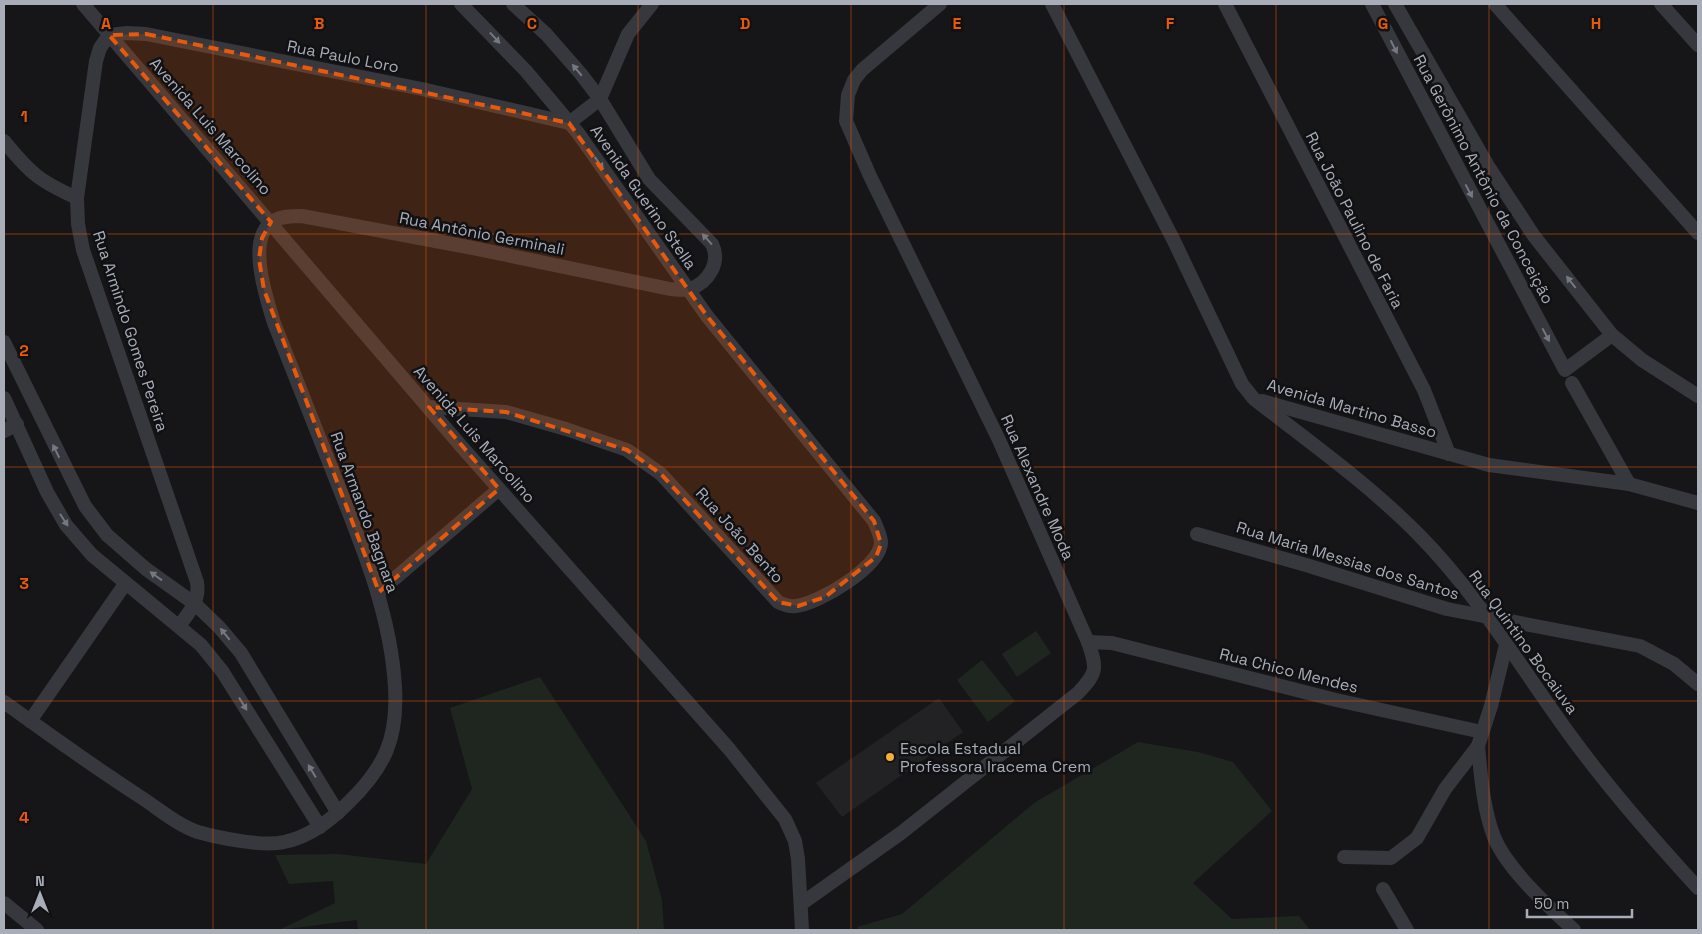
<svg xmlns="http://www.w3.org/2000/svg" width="1702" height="934" viewBox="0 0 1702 934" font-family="'Space Grotesk',sans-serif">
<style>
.built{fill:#222225}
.green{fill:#1e261f}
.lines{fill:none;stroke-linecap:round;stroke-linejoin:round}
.minor{stroke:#37383d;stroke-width:14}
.oneway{fill:#757881}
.marked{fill:#e8590c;fill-opacity:0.2;stroke:#e8590c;stroke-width:4;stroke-dasharray:10 6;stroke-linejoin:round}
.grid{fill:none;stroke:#e8590c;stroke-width:1;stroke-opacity:0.55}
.poi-dot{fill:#f2b134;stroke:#111113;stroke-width:2}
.labels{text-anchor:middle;stroke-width:5;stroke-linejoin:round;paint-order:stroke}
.street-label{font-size:16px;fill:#a8adb8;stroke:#111113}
.poi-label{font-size:16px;fill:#a8adb8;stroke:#111113;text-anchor:start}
.grid-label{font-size:16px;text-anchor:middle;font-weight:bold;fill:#e8590c;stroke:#111113;stroke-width:5;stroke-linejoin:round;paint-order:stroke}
</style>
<rect width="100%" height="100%" fill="#161618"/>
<polygon class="built" points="939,698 963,732 842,817 816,783"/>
<g class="green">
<polygon points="1036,631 1051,653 1017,677 1002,654"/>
<polygon points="982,660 1015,701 988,722 957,680"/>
<polygon points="540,677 646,841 662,900 664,930 358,930 357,920 279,930 335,903 333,881 289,884 275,855 338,854 426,864 472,789 450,708"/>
<polygon points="1138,742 1198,752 1233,762 1272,811 1193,883 1232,919 1299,916 1310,930 858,930 857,927 902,914 1034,803"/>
</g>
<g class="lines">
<g class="minor">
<polyline points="83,4 461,446 730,750 785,819 795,841 798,859 802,930"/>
<path d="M1052 4 1174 241 1242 384 1254 399C1311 443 1370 485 1420 536 1478 595 1521 668 1570 735 1609 789 1653 839 1698 888"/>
<polyline points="1225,4 1424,390 1449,454"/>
<polyline points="1372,4 1565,370 1612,335"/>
<polyline points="1395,4 1488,166 1534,236 1612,335 1642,360 1698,396"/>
<polyline points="1495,4 1698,233"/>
<polyline points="1661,4 1698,45"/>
<path d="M4 141C30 173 39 181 77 198"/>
<polyline points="4,342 85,506 107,535 146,569 195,604 219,627 241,653 338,813"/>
<polyline points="1572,383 1629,484"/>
<polyline points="4,398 47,492 66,525 92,555 201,645 222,671 320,827"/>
<polyline points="1262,401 1489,465 1629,484 1698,503"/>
<path d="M429 407 506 412 566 429 627 450 661 474 778 602C784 605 789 607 796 606 818 604 880 567 881 543 881 536 877 528 874 521L707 316 578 133 526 71 461 4"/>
<polyline points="4,431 17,424"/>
<polyline points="1197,534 1306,565 1447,609 1640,646 1674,664 1698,684"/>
<polyline points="379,592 499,489"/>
<path d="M179 626C190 611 200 601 197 582L83 250 78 224 77 198 96 61 100 48 109 35 127 33 146 34 422 89 569 123 600 99 628 34 652 4"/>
<polyline points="1088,642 1112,643 1336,700 1482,732"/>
<path d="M4 702C48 734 93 766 139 796 158 808 177 825 198 832 219 838 264 847 284 842 310 837 331 820 349 802 385 767 398 738 395 687 391 618 365 553 340 490 318 434 296 378 274 323 267 300 246 239 272 222 280 216 292 216 302 216L473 248 670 289C676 289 684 291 690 289 709 282 721 262 712 244L649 179 600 99 581 74 546 34 513 4"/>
<polyline points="30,721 125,584"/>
<path d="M1478 746C1481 776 1483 808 1494 837 1507 869 1549 907 1574 930"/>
<polyline points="1344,857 1391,858 1417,838 1445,789 1478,746 1491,706 1506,645"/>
<polyline points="1383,889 1407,930"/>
<polyline points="4,903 37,930"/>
<path d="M801 904 901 833 1078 693C1098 672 1097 668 1088 642L999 440 870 176 846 121 848 95 854 80 862 70 940 4"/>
</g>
</g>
<defs><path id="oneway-solid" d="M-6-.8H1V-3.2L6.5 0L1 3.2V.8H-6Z" transform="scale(1.25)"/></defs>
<g class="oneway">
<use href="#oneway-solid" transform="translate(495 38) rotate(47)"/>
<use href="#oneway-solid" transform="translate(1394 47) rotate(63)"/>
<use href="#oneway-solid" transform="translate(577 70) rotate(-130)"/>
<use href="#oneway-solid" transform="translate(599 163) rotate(55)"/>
<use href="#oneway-solid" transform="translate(1469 191) rotate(62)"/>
<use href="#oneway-solid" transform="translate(707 239) rotate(-132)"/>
<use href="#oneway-solid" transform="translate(1571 282) rotate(-128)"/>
<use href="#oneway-solid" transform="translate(1546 335) rotate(62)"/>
<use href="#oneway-solid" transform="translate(56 451) rotate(-116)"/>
<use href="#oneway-solid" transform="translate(64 520) rotate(57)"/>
<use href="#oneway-solid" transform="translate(156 576) rotate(-144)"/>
<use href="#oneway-solid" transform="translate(225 634) rotate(-129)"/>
<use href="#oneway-solid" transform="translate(243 704) rotate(58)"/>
<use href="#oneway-solid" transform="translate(312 771) rotate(-121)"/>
</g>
<path class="marked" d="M146 34 569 123 707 316 874 521 881 544 876 557 825 597 798 606 778 602 661 474 627 450 506 412 429 407 499 489 379 592 264 290 259 259 262 238 271 222 109 35Z"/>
<path class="grid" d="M213 4V930M426 4V930M638 4V930M851 4V930M1064 4V930M1276 4V930M1489 4V930M4 234H1698M4 467H1698M4 701H1698"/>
<circle class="poi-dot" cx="890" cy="757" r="5"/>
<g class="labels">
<g class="street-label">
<text transform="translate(343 56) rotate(11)" y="6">Rua Paulo Loro</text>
<text transform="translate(211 126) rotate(49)" y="6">Avenida Luis Marcolino</text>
<text transform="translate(1484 179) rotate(62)" y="6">Rua Gerônimo Antônio da Conceição</text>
<text transform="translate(644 197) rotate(55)" y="6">Avenida Guerino Stella</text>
<text transform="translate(1355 220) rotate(63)" y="6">Rua João Paulino de Faria</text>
<text transform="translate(482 233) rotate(11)" y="6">Rua Antônio Germinali</text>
<text transform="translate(131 331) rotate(72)" y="6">Rua Armindo Gomes Pereira</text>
<text transform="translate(1352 408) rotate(16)" y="6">Avenida Martino Basso</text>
<text transform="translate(475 434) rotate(49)" y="6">Avenida Luis Marcolino</text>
<text transform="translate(1038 487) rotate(66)" y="6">Rua Alexandre Moda</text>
<text transform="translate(365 512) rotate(70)" y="6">Rua Armando Bagnara</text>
<text transform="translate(740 535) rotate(48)" y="6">Rua João Bento</text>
<text transform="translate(1348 560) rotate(17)" y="6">Rua Maria Messias dos Santos</text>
<text transform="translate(1524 642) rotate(54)" y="6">Rua Quintino Bocaiuva</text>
<text transform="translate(1289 670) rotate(14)" y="6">Rua Chico Mendes</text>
</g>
<g class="poi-label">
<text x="900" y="754">Escola Estadual<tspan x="900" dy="18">Professora Iracema Crem</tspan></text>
</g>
</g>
<g class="grid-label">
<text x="106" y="29">A</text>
<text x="319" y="29">B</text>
<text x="532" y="29">C</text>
<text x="745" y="29">D</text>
<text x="957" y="29">E</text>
<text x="1170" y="29">F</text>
<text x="1383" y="29">G</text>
<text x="1596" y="29">H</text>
<text x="24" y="122">1</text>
<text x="24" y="356">2</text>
<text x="24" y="589">3</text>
<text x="24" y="823">4</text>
</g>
<rect width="1702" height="934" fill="none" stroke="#a8adb8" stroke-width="10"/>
<g transform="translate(40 894)" stroke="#111113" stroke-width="4" paint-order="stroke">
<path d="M0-4L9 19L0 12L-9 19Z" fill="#a8adb8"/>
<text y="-8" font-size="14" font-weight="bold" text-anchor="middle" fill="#a8adb8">N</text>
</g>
<path d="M1527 909v8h105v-8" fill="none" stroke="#a8adb8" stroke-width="2.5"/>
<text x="1534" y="909" font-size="15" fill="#a8adb8" stroke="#111113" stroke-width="4" paint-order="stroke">50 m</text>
</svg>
